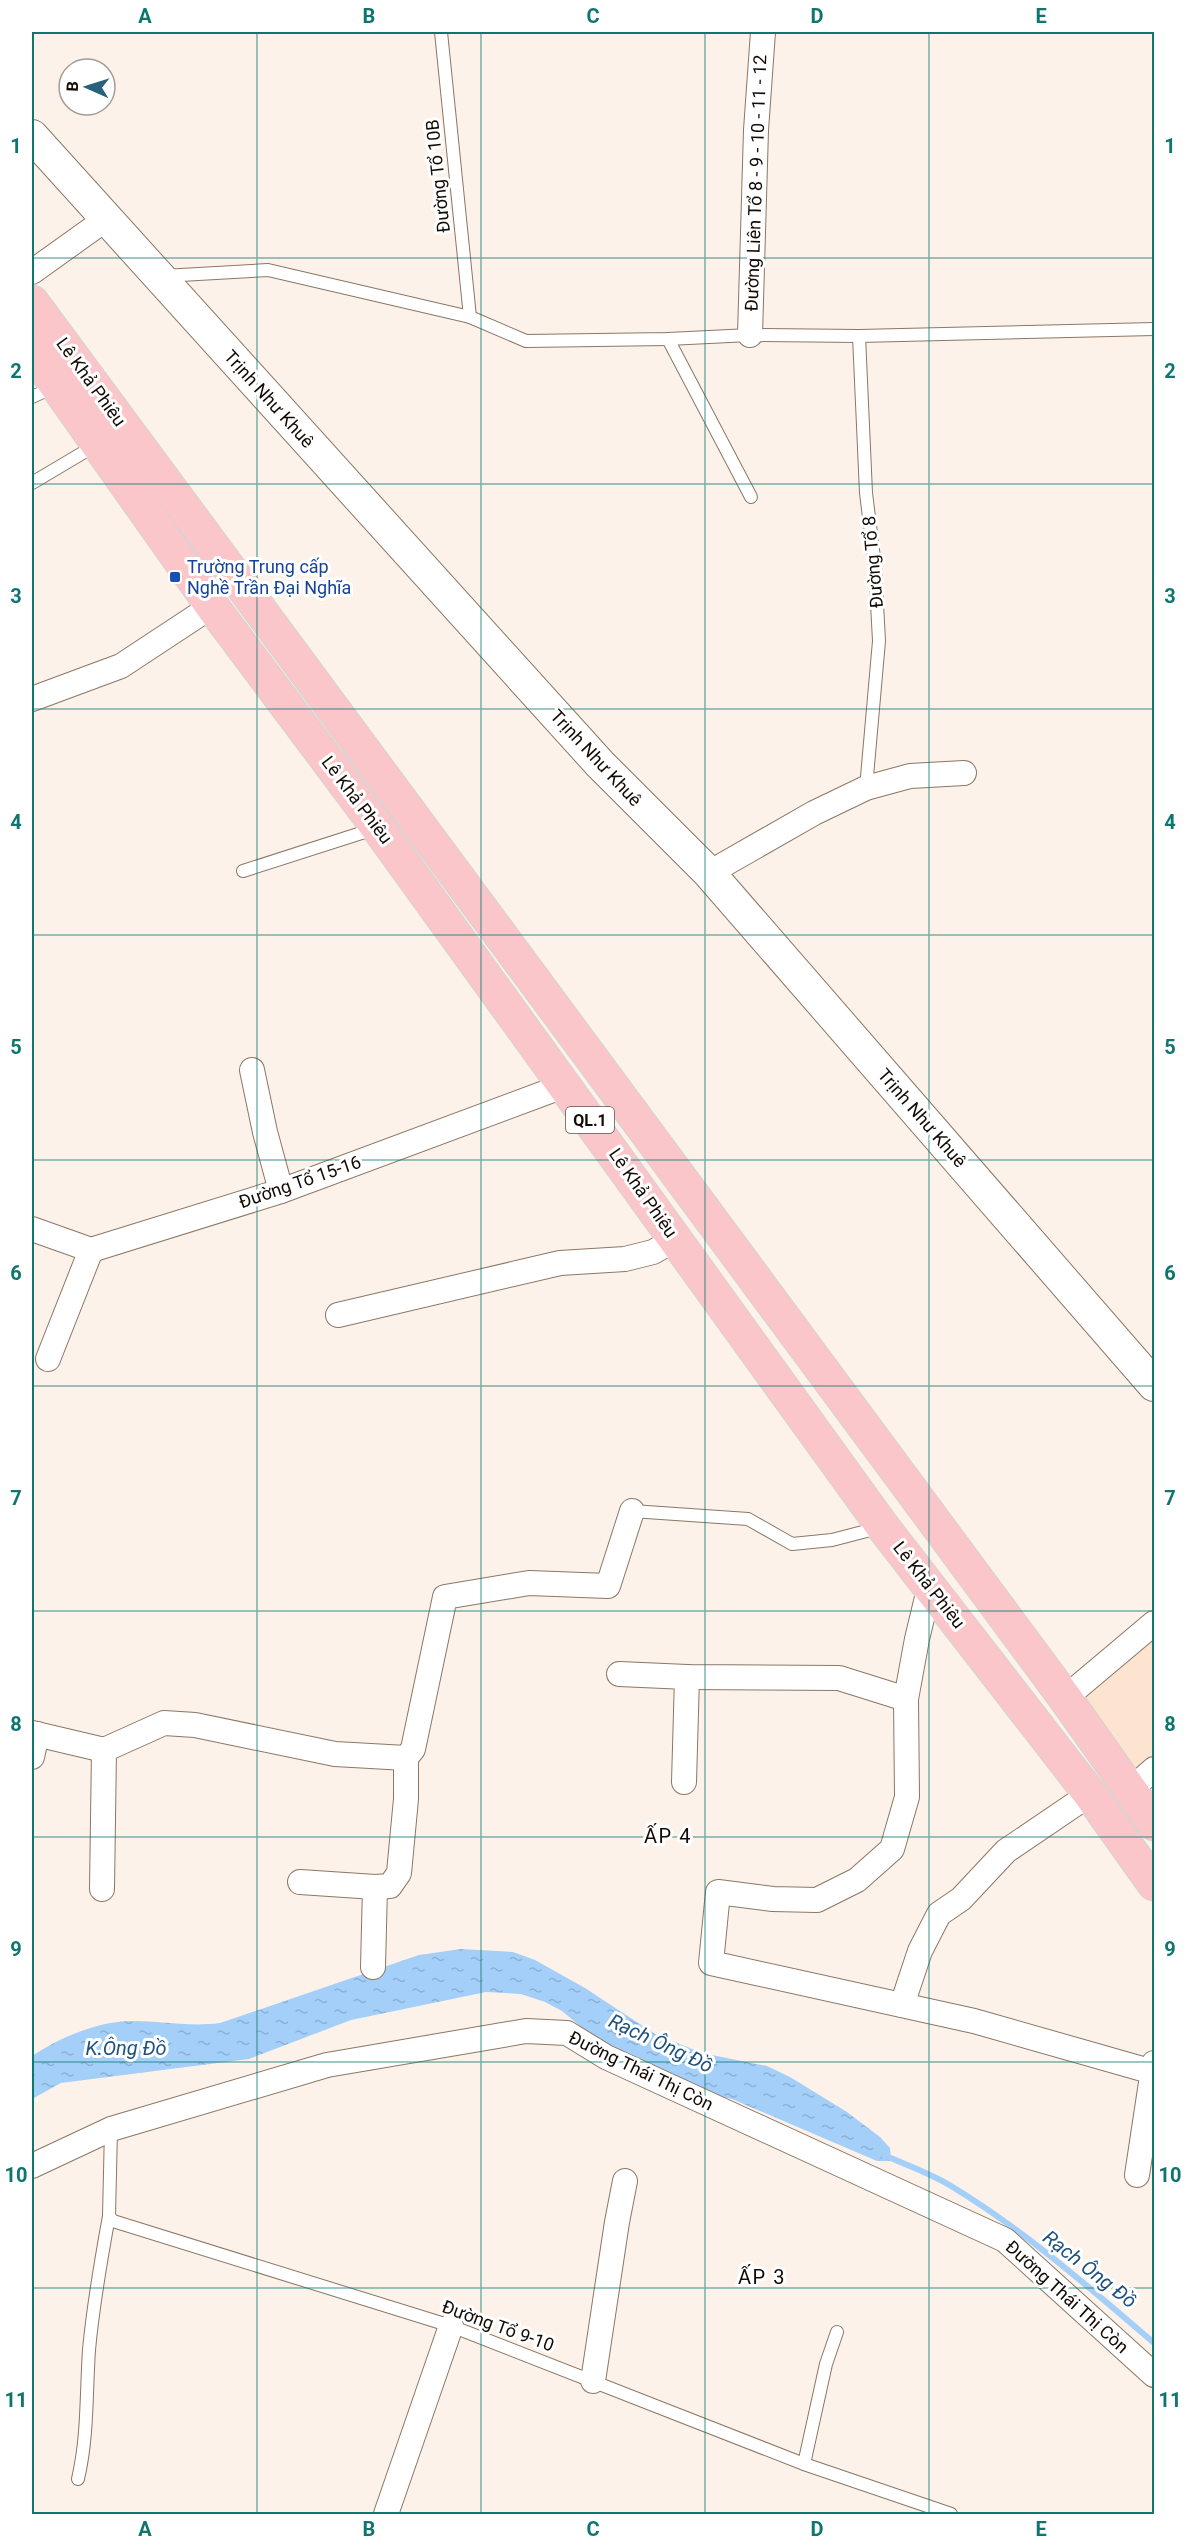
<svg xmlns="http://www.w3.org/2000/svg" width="1186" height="2546" viewBox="0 0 1186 2546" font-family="Roboto,sans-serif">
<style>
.built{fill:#fce4d0}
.water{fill:url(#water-ripples)}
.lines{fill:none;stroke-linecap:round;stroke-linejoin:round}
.stream{stroke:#a4cff9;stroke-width:6}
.service-casing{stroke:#8b7765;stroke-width:14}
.minor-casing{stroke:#8b7765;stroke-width:26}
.tertiary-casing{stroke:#8b7765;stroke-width:34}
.trunk-casing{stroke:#d4d3d2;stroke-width:35}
.service{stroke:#fff;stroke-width:12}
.minor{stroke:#fff;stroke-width:24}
.tertiary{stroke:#fff;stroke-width:32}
.trunk{stroke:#fac6ca;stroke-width:33}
.grid{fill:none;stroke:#0f766e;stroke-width:1.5;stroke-opacity:0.55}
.transit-dot{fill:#1a4fb4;stroke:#fff;stroke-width:2}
.labels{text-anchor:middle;stroke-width:6;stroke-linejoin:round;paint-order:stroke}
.shield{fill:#fff;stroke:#595450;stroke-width:1.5}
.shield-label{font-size:16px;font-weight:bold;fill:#120b05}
.street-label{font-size:18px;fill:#120b05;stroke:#fff}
.transit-label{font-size:18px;fill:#164399;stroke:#fff;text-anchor:start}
.neighbourhood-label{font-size:20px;letter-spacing:1.5px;fill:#120b05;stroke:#fff}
.water-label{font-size:20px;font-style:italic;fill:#1e517e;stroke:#fff}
.neatline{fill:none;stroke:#0f766e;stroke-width:2}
.grid-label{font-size:20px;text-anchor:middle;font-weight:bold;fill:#0f766e}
</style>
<defs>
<pattern id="water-ripples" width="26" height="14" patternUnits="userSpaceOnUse" patternTransform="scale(1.5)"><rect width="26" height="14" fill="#a4cff9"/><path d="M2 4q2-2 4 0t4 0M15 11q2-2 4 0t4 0" fill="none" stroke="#8cb0d4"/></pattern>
</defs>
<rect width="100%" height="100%" fill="#fcf2ea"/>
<polygon class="built" points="1154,1629 1154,1768 1141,1780 1075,1696"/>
<path class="water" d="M461 1949 513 1952 535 1960 585 1988 655 2034 702 2053 767 2066 790 2077 847 2112 880 2137 890 2148 891 2161H877L732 2099 684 2089 605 2047 562 2011 545 2002 521 1994 486 1992 351 2020 249 2059 61 2083 32 2099V2056C59 2038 98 2021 132 2021 161 2021 190 2027 220 2023L419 1955Z"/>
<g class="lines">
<path class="stream" d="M884 2155C906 2165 930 2173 951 2186 1024 2230 1090 2288 1154 2343"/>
<defs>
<g id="service">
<polyline points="441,32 470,317"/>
<polyline points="163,276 268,270 470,317 526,341 668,339 750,335 859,336 1154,329"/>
<polyline points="859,336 866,493 875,566 879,641 866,788"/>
<polyline points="668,339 751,497"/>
<polyline points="32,397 56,386"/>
<polyline points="32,483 96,445"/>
<polyline points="243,871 377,828"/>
<polyline points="632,1511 748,1519 792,1544 832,1540 882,1527"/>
<polyline points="111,2129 109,2216 113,2221 451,2326 804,2464 951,2514"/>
<polyline points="804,2464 826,2364 837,2332"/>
<path d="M78 2479C88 2436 86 2394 89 2350 93 2305 101 2260 109 2216"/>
</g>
<g id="minor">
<polyline points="32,272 106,219"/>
<polyline points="750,335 756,130 763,32"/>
<polyline points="32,699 121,666 212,606"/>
<polyline points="709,873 814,813 866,788 910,776 964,773"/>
<polyline points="252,1070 265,1132 281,1191"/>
<polyline points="32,1229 91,1250 281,1191 566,1085"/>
<polyline points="338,1315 560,1263 625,1259 653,1252 676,1239"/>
<polyline points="48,1359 91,1250"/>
<polyline points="930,1585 917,1639 906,1699 907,1797 892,1849 857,1880 817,1900 773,1899 718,1892 711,1963 974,2021 1153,2072"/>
<polyline points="619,1674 687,1677 839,1678 906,1699"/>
<polyline points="1065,1698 1154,1623"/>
<polyline points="32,1733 104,1750 164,1723 195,1725 335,1754 406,1758 413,1749 445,1597 529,1583 608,1586 632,1511"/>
<polyline points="32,1757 37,1734"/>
<polyline points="684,1782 687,1677"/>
<polyline points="1130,1790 1154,1769"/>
<polyline points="300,1882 375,1887 390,1886 399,1873 406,1799 406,1758"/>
<polyline points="102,1889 104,1750"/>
<polyline points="373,1967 375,1887"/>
<polyline points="902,2005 920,1951 939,1914 961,1899 1006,1851 1090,1794"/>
<polyline points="32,2166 111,2129 327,2065 526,2031 567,2033 606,2057 1005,2240 1154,2375"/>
<polyline points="1137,2175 1154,2063"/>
<polyline points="593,2381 617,2222 625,2181"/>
<polyline points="386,2514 451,2326"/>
</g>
<polyline id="tertiary" points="32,136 600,764 709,873 1154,1385"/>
<g id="trunk">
<polyline points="32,302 1065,1698 1154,1824"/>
<polyline points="32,351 212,606 378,828 883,1527 1090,1794 1154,1884"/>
</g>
</defs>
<use href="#service" class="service-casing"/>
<use href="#minor" class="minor-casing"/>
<use href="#tertiary" class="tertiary-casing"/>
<use href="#trunk" class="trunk-casing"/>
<use href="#service" class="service"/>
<use href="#minor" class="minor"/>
<use href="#tertiary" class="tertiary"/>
<use href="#trunk" class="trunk"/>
</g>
<path class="grid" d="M257 32V2514M481 32V2514M705 32V2514M929 32V2514M32 258H1154M32 484H1154M32 709H1154M32 935H1154M32 1160H1154M32 1386H1154M32 1611H1154M32 1837H1154M32 2062H1154M32 2288H1154"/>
<rect class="transit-dot" x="169" y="571" width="12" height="12" rx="3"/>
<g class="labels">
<rect class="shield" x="566" y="1107" width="48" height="26" rx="4.5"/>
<g class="shield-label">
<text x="590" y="1126">QL.1</text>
</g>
<g class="street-label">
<text transform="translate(438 176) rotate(-96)" y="6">Đường Tổ 10B</text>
<text transform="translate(756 183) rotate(-88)" y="6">Đường Liên Tổ 8 - 9 - 10 - 11 - 12</text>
<text transform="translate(91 382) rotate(54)" y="6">Lê Khả Phiêu</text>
<text transform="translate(269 399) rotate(48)" y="6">Trịnh Như Khuê</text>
<text transform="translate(873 562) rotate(-95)" y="6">Đường Tổ 8</text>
<text transform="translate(596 758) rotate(47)" y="6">Trịnh Như Khuê</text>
<text transform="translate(357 800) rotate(53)" y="6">Lê Khả Phiêu</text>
<text transform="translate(922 1118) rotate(49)" y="6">Trịnh Như Khuê</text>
<text transform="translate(300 1182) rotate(-19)" y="6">Đường Tổ 15-16</text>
<text transform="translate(643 1193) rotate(55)" y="6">Lê Khả Phiêu</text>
<text transform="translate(929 1585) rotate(52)" y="6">Lê Khả Phiêu</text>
<text transform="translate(641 2071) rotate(26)" y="6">Đường Thái Thị Còn</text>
<text transform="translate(1067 2297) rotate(42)" y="6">Đường Thái Thị Còn</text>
<text transform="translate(498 2326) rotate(20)" y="6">Đường Tổ 9-10</text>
</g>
<g class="transit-label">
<text x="187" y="573">Trường Trung cấp<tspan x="187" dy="21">Nghề Trần Đại Nghĩa</tspan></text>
</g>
<g class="neighbourhood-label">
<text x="668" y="1843">ẤP 4</text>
<text x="762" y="2284">ẤP 3</text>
</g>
<g class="water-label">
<text transform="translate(661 2043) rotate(25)" y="7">Rạch Ông Đồ</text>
<text x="126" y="2055">K.Ông Đồ</text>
<text transform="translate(1090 2269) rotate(38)" y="7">Rạch Ông Đồ</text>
</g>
</g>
<rect width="1186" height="2546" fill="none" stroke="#ffffff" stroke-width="66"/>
<g transform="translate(87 87) rotate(273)"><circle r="28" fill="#ffffff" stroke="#a09d9b" stroke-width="1.5"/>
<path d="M0-4.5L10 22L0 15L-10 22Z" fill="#27617a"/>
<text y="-9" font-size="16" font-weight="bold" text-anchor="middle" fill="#120b05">B</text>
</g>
<rect x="33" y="33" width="1120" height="2480" class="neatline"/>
<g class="grid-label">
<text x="145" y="23">A</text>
<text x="369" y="23">B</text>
<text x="593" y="23">C</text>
<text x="817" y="23">D</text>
<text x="1041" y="23">E</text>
<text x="16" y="153">1</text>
<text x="1170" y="153">1</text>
<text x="16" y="378">2</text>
<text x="1170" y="378">2</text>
<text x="16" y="603">3</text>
<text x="1170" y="603">3</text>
<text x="16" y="829">4</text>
<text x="1170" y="829">4</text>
<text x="16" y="1054">5</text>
<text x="1170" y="1054">5</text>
<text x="16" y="1280">6</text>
<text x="1170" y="1280">6</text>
<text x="16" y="1505">7</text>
<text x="1170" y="1505">7</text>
<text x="16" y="1731">8</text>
<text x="1170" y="1731">8</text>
<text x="16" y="1956">9</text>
<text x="1170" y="1956">9</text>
<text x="16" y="2182">10</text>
<text x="1170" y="2182">10</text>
<text x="16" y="2407">11</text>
<text x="1170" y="2407">11</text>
<text x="145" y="2536">A</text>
<text x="369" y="2536">B</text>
<text x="593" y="2536">C</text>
<text x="817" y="2536">D</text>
<text x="1041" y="2536">E</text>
</g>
</svg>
